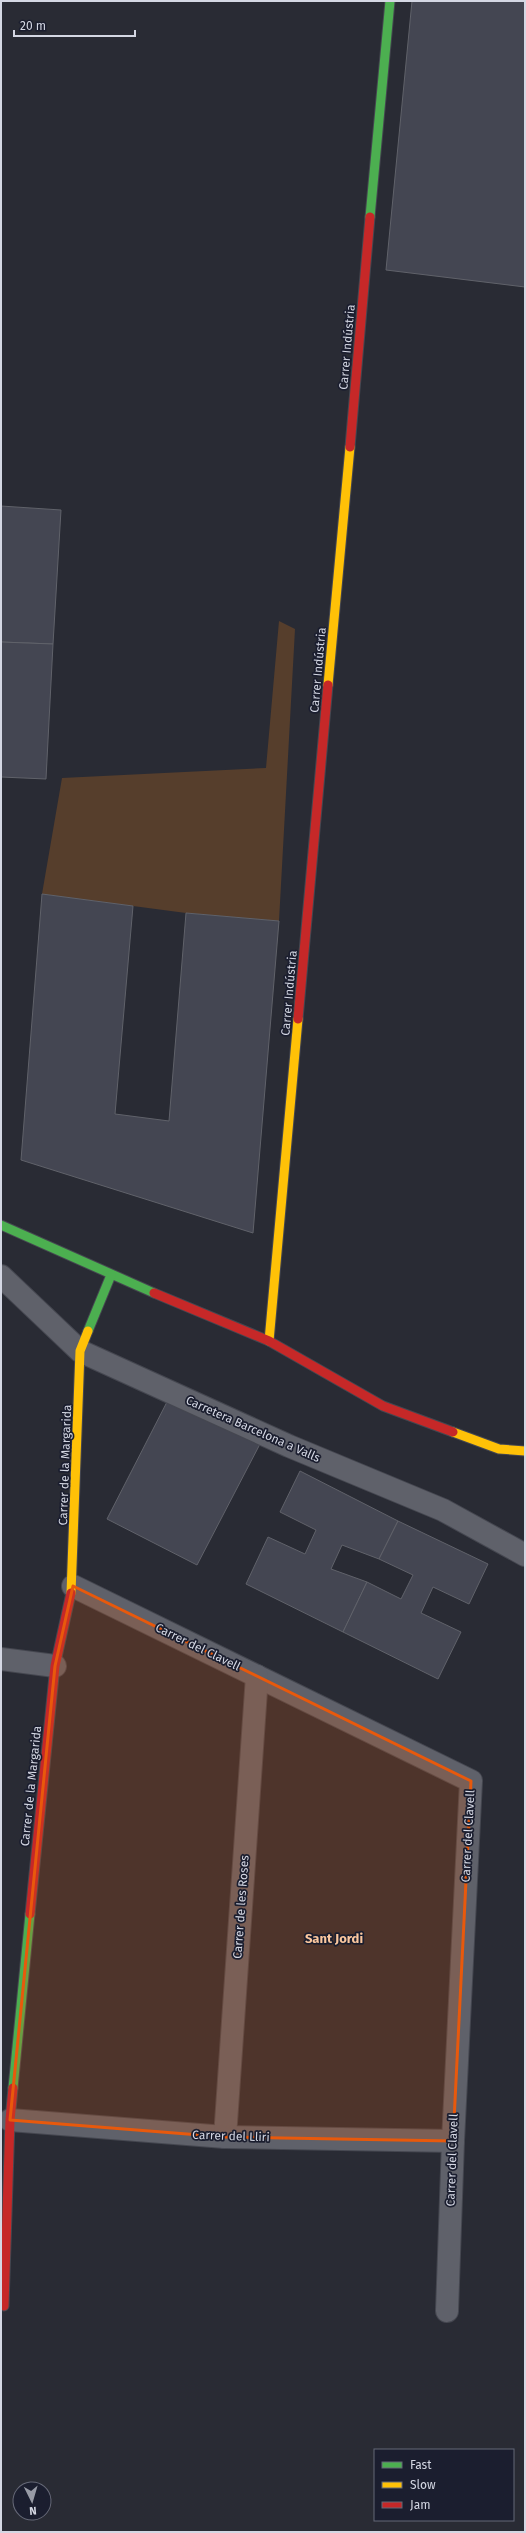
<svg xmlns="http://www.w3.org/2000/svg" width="526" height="2533" viewBox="0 0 526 2533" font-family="'Fira Sans',sans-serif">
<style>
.green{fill:#563e2c}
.building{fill:#444652;stroke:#60626a}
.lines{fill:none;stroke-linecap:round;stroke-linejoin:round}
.street-casing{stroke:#454750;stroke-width:24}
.fast-casing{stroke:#454750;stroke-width:11}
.slow-casing{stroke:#454750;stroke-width:11}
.jam-casing{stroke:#454750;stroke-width:11}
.street{stroke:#5f616a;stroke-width:22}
.fast{stroke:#4caf50;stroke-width:9}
.slow{stroke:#ffc107;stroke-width:9}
.jam{stroke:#c62828;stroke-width:9}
.marked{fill:#e8590c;fill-opacity:0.2;stroke:#e8590c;stroke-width:3;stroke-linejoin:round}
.labels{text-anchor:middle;stroke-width:3.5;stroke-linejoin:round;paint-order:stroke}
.street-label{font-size:12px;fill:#d4d7e3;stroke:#1b1e2f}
.neighbourhood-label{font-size:13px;font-weight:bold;fill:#fbc79e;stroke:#1b1e2f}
</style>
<rect width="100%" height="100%" fill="#292b34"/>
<polygon class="green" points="279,621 295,629 279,921 186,913 42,894 62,778 266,768"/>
<g class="building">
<polygon points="412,1 525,1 525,287 386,270"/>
<polygon points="1,506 61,510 53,644 1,642"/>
<polygon points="1,642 53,644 46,779 1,777"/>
<polygon points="42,894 133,906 115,1114 169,1121 186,913 279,921 253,1233 21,1160"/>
<polygon points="169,1398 260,1444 197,1565 107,1519"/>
<polygon points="300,1471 398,1521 379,1559 342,1545 331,1569 367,1582 343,1632 246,1584 268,1537 305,1554 316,1530 280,1512"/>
<polygon points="398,1521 488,1564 469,1604 433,1587 421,1613 461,1632 438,1679 343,1632 367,1582 401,1599 413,1575 379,1559"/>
</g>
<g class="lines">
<defs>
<g id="street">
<polyline points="1,1276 80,1351 289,1446 443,1510 525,1555"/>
<polyline points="73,1586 471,1781 453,2141 447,2311"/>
<polyline points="1,1659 55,1666"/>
<polyline points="10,2120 225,2137 453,2141"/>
<polyline points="225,2137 257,1676"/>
</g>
<g id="fast">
<polyline points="370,217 390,1"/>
<polyline points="1,1225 154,1293"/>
<polyline points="88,1331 111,1275"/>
<polyline points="13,2088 30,1914"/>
</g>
<g id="slow">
<polyline points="328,685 350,447"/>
<polyline points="269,1341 298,1019"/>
<polyline points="453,1432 499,1449 525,1451"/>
<polyline points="71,1593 80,1351 88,1331"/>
</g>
<g id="jam">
<polyline points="350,447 370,217"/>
<polyline points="298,1019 328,685"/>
<polyline points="154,1293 269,1341 383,1406 453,1432"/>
<polyline points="30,1914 55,1666 71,1593"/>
<polyline points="4,2306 10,2120 13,2088"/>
</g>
</defs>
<use href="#street" class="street-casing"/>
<use href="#fast" class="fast-casing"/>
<use href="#slow" class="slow-casing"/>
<use href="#jam" class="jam-casing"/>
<use href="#street" class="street"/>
<use href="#fast" class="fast"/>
<use href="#slow" class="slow"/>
<use href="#jam" class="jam"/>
</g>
<path class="marked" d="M73 1586 471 1781 453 2141 225 2137 10 2120 55 1666Z"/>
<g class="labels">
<g class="street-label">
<text transform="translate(347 347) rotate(-85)" y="4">Carrer Indústria</text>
<text transform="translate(318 670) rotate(-85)" y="4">Carrer Indústria</text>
<text transform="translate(289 993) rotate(-85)" y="4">Carrer Indústria</text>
<text transform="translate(253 1429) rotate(24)" y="4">Carretera Barcelona a Valls</text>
<text transform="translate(65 1465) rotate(-88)" y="4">Carrer de la Margarida</text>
<text transform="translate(198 1647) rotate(26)" y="4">Carrer del Clavell</text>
<text transform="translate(31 1786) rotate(-84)" y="4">Carrer de la Margarida</text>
<text transform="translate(468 1836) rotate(-87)" y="4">Carrer del Clavell</text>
<text transform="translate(241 1907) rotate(-86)" y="4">Carrer de les Roses</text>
<text transform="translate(231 2136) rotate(2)" y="4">Carrer del Lliri</text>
<text transform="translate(452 2160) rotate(-88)" y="4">Carrer del Clavell</text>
</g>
<g class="neighbourhood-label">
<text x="334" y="1943">Sant Jordi</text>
</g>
</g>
<rect width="526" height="2533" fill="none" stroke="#d4d7e3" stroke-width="4"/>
<rect x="374" y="2449" width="140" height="72" fill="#1b1e2f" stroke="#656877"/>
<rect x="382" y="2462" width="20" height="6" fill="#4caf50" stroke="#656877"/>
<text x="410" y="2469" font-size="12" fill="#d4d7e3">Fast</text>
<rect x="382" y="2482" width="20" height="6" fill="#ffc107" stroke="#656877"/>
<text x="410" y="2489" font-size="12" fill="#d4d7e3">Slow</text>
<rect x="382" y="2502" width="20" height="6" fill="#c62828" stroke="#656877"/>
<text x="410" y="2509" font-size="12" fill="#d4d7e3">Jam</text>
<g transform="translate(32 2501) rotate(175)"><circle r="19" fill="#1b1e2f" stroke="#656877"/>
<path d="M0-3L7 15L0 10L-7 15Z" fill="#989ba6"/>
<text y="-6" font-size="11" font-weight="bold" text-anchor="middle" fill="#d4d7e3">N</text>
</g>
<path d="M14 30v6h121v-6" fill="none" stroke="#d4d7e3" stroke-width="2"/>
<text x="20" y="30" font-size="12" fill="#d4d7e3" stroke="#1b1e2f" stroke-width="3" paint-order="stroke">20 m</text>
</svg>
